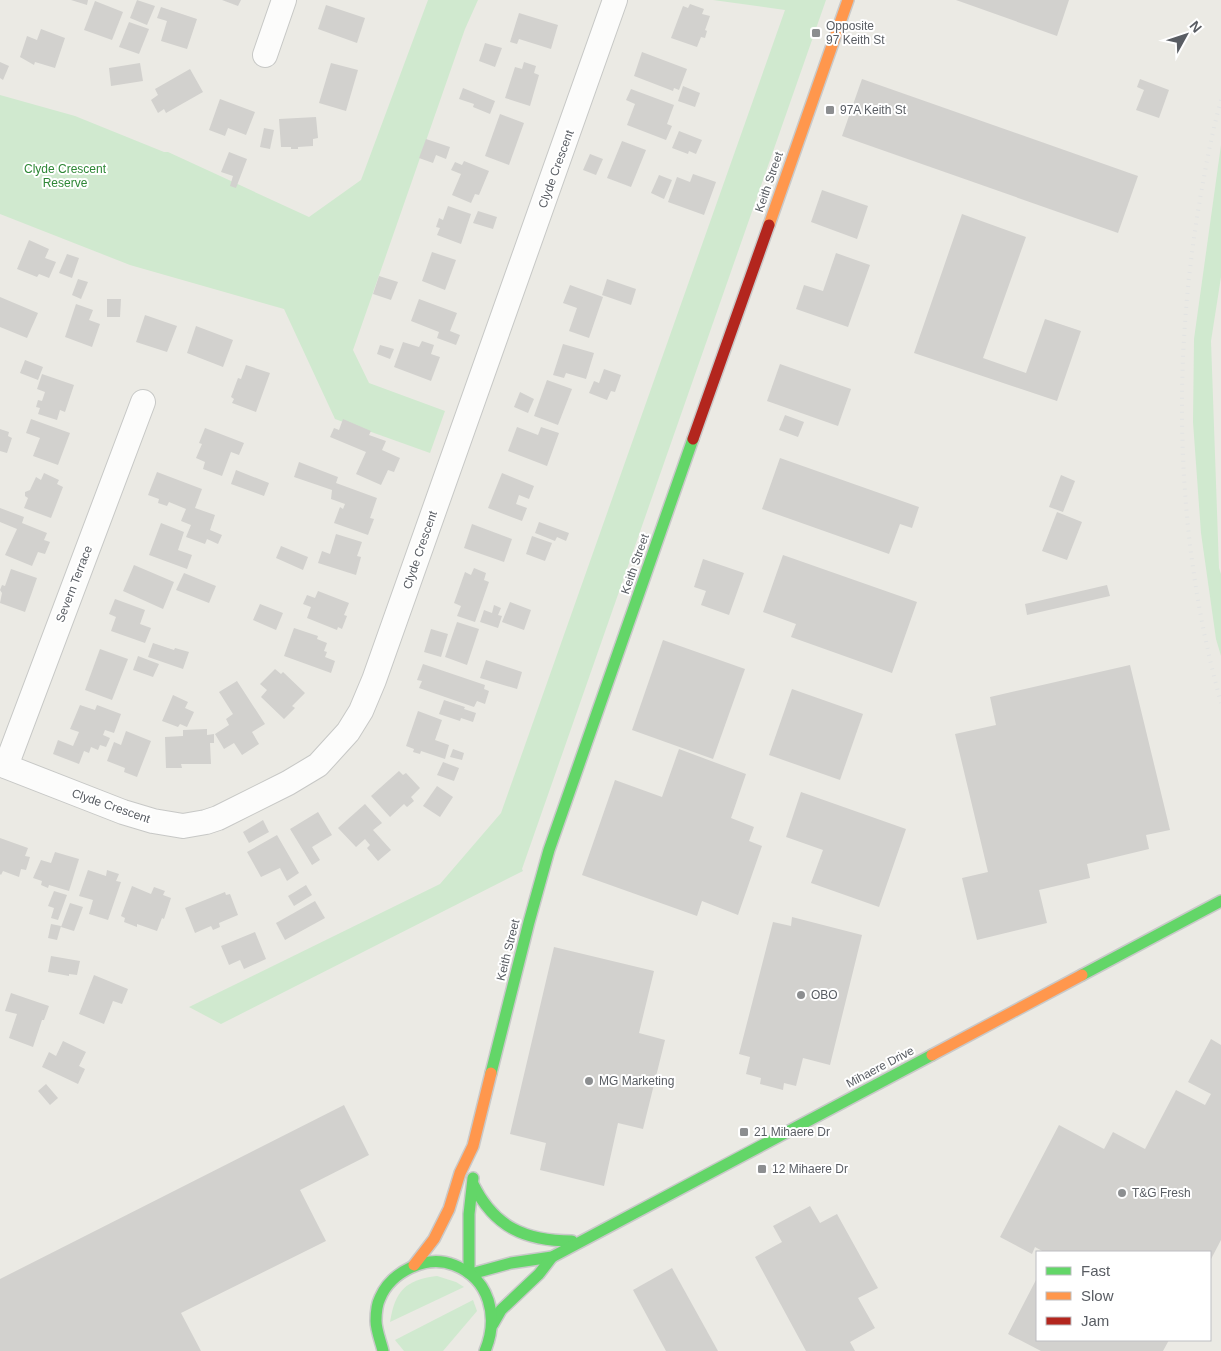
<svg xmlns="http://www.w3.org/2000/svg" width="1221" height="1351" viewBox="0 0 1221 1351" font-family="Arial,sans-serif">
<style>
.green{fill:#d0e9cf}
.building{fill:#d2d1ce}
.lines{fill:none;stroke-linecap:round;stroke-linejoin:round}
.street-casing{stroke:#c7c8c6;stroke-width:26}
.fast-casing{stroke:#c9c9c9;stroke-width:14}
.slow-casing{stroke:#c9c9c9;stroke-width:14}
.jam-casing{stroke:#c9c9c9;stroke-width:14}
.street{stroke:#fcfcfb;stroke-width:24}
.fast{stroke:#63d668;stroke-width:11}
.slow{stroke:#ff974d;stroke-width:11}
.jam{stroke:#b3261e;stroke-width:11}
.rail{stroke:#e2e3e2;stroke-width:4;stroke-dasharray:1 6;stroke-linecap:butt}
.poi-dot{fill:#8c8e90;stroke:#fff;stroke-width:2}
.labels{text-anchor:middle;stroke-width:4;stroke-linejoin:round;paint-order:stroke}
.poi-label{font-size:12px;fill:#595d63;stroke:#fff;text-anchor:start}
.park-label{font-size:12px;fill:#2e8736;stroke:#fff}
.street-label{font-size:12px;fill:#595d63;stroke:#fff}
</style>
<rect width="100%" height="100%" fill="#ebeae4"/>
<g class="green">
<polygon points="428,0 478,0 465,29 353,350 369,383 445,411 430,453 335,419 284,309 130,265 0,214 0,95 75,116 164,152 168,152 309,217 361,180"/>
<polygon points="713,0 826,0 522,869 523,871 221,1024 189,1007 440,884 501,813 785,10"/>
<polygon points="1221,145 1221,277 1211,341 1219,568 1221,574 1221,656 1216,639 1201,533 1193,422 1194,339"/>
<path d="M437 1276 456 1282 464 1287 390 1322C395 1291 405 1280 437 1276Z"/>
<polygon points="473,1300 477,1311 443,1351 404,1351 395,1340"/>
</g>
<g class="building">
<polygon points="71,0 88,0 87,5"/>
<polygon points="137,0 155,6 147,25 130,18"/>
<polygon points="222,0 241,0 238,6"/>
<polygon points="956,0 1069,0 1057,36"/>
<polygon points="95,1 123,12 112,40 84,30"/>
<polygon points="690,4 704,9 702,14 710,16 705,30 707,31 705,38 701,37 697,47 671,38 683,6 688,8"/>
<polygon points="326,5 365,18 357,43 318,29"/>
<polygon points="161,7 197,19 187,49 161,41 167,21 157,18"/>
<polygon points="519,13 558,25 551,49 519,39 517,44 510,42"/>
<polygon points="129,22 149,29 139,54 119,47"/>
<polygon points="41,29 65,38 55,68 35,62 34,65 20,57 27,36 37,40"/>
<polygon points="485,43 502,48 495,67 479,61"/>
<polygon points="642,52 687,69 679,90 674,88 673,91 634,76"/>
<polygon points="0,62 9,66 3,80 0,78"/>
<polygon points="524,62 536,66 534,73 539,75 530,106 505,98 515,67 522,69"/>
<polygon points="140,63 143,81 111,86 109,68"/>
<polygon points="331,63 358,70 346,111 319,103"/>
<polygon points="190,69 203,92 166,113 164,109 158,113 151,100 158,95 155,89"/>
<polygon points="862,79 1138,176 1118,233 842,136"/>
<polygon points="1140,79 1169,90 1159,118 1136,110 1144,90 1137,87"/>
<polygon points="683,86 700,93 695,107 678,101"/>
<polygon points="463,88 495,101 490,114 473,107 474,104 459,99"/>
<polygon points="631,89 674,105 667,124 672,126 666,140 627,125 635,104 626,100"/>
<polygon points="220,99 255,112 246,135 228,128 225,136 209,130"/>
<polygon points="500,114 524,123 509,165 485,156"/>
<polygon points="316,117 318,138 313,139 313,146 298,147 298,149 291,149 291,147 281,147 279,119"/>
<polygon points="264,128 274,130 270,149 260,147"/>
<polygon points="679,131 702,140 696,154 689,151 688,154 672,148"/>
<polygon points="426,139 450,147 446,159 436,155 433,163 419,158"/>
<polygon points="622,141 646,150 631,187 607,178"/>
<polygon points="229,152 247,159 236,188 230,186 233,176 221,172"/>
<polygon points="590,154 603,159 596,175 583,170"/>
<polygon points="464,161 489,171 479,195 475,194 471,203 452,195 461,174 451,170 455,162 462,165"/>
<polygon points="693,174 716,182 704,215 668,202 677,177 690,182"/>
<polygon points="659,175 672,180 664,199 651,193"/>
<polygon points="822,190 868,206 857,239 811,222"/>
<polygon points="448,206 471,214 461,244 437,235 440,228 436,227 439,218 443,220"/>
<polygon points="478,211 497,217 493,229 473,223"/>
<polygon points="962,214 1026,237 983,358 1026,373 1045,319 1081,331 1057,401 914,353"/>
<polygon points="29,240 49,249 45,258 56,262 49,278 39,274 37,277 17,269"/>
<polygon points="432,252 456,260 445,290 422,281"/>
<polygon points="836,253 870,265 848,327 796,309 804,285 823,291"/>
<polygon points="67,254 79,258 72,278 59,273"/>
<polygon points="379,276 398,282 391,300 373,294"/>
<polygon points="78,279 88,282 81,299 72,295"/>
<polygon points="607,279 636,289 631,305 602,295"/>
<polygon points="570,285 603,297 589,338 569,331 577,308 563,303"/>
<polygon points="0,297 38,313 27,338 0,327"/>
<polygon points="107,299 121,299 120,317 107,317"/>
<polygon points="419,299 457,313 450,331 460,335 456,345 437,338 439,332 411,321"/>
<polygon points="76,304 93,310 89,320 100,324 92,347 65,337"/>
<polygon points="145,315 177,326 167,352 136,342"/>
<polygon points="196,326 233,340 223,367 187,353"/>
<polygon points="422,341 434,345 431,354 440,357 431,381 394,367 403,342 419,347"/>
<polygon points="563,344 594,353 586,379 566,373 564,378 553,375"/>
<polygon points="380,345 394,349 390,359 377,354"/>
<polygon points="25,360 43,367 38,380 20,373"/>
<polygon points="780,364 851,389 838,426 767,401"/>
<polygon points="246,365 270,373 256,412 232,403 234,399 231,397 238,378 241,379"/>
<polygon points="604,369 621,375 615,392 611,391 607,400 589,393 594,381 599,383"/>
<polygon points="42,374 74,385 65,412 60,410 57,420 38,414 40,408 36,407 38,400 42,401 45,392 37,389"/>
<polygon points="547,380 572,389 558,425 534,416"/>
<polygon points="520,392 534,399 528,413 514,407"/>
<polygon points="785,415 804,422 798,437 779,430"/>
<polygon points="31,419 70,433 58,465 33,456 40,438 26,433"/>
<polygon points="343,419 371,431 369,435 386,441 382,450 400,458 394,472 388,470 381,485 356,474 366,452 330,437 334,428 339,430"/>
<polygon points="517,427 538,435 541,427 559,433 547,466 508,451"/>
<polygon points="205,428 244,443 239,455 231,452 222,476 203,469 205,462 196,458 202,444 199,443"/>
<polygon points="0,429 9,432 8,436 12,438 7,453 0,451"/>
<polygon points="780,458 919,507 912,528 900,524 889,554 762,509"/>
<polygon points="299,462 338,477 336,483 377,498 370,518 374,519 368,535 334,523 340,507 343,509 345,504 331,499 332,490 294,477"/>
<polygon points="236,470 269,483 264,496 231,484"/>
<polygon points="157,472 202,489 195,508 215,515 210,530 222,535 218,544 207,539 205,544 186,537 191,525 181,521 186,509 169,502 167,506 158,503 159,499 148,495"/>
<polygon points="44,473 59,480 57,484 63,487 51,518 24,508 28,498 25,496 25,492 30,490 36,477 41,480"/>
<polygon points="502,473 534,486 529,499 519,495 516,504 527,508 522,521 488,508"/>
<polygon points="1061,475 1075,481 1063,512 1049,507"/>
<polygon points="0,508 24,517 22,523 47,533 44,540 50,542 45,554 38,552 32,566 5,555 17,529 0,522"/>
<polygon points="1057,512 1082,522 1067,560 1042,551"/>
<polygon points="539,522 569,533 566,541 557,537 555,541 535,533"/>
<polygon points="161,523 184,532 178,550 192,555 187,569 149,555"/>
<polygon points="472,524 512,539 504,562 464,548"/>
<polygon points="336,534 362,542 357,556 361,557 356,575 318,563 322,551 330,554"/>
<polygon points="532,536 552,543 545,561 526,554"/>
<polygon points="281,546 308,557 303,570 276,558"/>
<polygon points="783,555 917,602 892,673 791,637 796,624 763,612"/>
<polygon points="703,559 744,573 729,615 701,605 706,591 694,587"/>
<polygon points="134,565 174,582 163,609 123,591"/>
<polygon points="474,568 486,573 484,580 489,582 475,622 457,616 461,606 454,603 465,572 471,575"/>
<polygon points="11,569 37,578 25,612 0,603 2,593 0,590 2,585 5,586"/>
<polygon points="184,573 216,586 209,603 176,590"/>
<polygon points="1107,585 1110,596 1027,615 1025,604"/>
<polygon points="318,591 349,603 344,615 347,616 342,629 338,627 337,630 307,618 311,607 303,604 307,595 315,598"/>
<polygon points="115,599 145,610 140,624 151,628 145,643 111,631 116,617 109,614"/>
<polygon points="510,602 531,610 524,630 502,622"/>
<polygon points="260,604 283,613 276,630 253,620"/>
<polygon points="494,605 501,608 498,615 502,616 498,628 480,622 484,610 492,613"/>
<polygon points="457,622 479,629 467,665 445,657"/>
<polygon points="294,628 318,636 317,639 327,643 324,651 327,652 325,657 335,661 331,673 284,656"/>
<polygon points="431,629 448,634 441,657 424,652"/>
<polygon points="663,640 745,669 713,759 632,730"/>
<polygon points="153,643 174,650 175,648 189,652 183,669 148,657"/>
<polygon points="100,649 128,659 112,700 85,690"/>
<polygon points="138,656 159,664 153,677 133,670"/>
<polygon points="486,660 522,672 517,689 480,678"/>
<polygon points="423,664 485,685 484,689 489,691 485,704 477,701 474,707 419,688 422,681 417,680"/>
<polygon points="1130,665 1170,830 1146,835 1149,849 1087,864 1090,878 1039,890 1047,923 977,940 962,878 988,872 955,734 996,725 990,697"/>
<polygon points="275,669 281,674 283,672 305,693 292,706 295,708 284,719 261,697 267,690 260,684"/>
<polygon points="237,681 265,724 252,732 259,744 242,755 234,743 224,749 215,734 229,725 226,719 233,714 219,692"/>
<polygon points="792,689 863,714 840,780 769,755"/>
<polygon points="173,695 188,702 185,708 194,712 187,727 180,724 178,727 162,721"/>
<polygon points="444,700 465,707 464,709 476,713 473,722 461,718 460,721 439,714"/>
<polygon points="80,705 95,710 97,705 121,714 114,733 105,730 103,735 110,738 106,747 100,745 98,750 91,747 89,753 84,751 79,764 53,754 58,740 73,746 79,732 70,729"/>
<polygon points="418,711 442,720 435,740 449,745 445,759 421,751 420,754 413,752 414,749 406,746"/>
<polygon points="207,729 207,735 214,734 214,743 210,743 211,764 181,764 182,768 166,768 165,737 183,736 183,730"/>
<polygon points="126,731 151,741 137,777 124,772 125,768 107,761 114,742 121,745"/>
<polygon points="453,749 464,753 462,760 450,757"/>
<polygon points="679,749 746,774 731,818 754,827 749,841 762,846 738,915 702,901 697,916 582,875 615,780 662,797"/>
<polygon points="443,762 459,768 454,781 437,775"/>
<polygon points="399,771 403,775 406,773 420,788 411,797 414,801 407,807 404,804 390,817 371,796"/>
<polygon points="437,786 453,797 440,817 423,806"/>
<polygon points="801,792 906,829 879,907 811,883 823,850 786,837"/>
<polygon points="365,804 382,823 373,830 391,850 378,861 367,848 370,845 365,839 356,847 338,828"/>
<polygon points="318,812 332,835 312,847 320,860 312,865 290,829"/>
<polygon points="263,820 269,832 249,843 243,832"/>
<polygon points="277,835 299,873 287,881 280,868 261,877 247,852"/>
<polygon points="0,838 28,848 25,856 30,857 26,870 21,869 19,877 3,871 1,875 0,874"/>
<polygon points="55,852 79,859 69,891 49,885 48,888 41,885 42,881 33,878 41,860 51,863"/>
<polygon points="88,870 106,876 107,870 119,874 116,881 121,882 108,920 89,914 93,900 79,896"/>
<polygon points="306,885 312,895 294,906 288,896"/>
<polygon points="132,886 151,894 154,887 165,891 163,895 171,898 164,919 162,918 157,931 137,924 137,927 124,922 125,918 121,916"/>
<polygon points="54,891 67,895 58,920 51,918 54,908 48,906"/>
<polygon points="225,892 226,895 230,894 238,915 219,923 220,927 213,930 211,926 195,933 185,908"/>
<polygon points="315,901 325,918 285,940 276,923"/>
<polygon points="70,903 83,907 74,931 61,927"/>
<polygon points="792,917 862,935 830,1065 803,1058 796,1086 784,1083 783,1090 760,1084 761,1078 746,1074 750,1057 739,1054 773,922 791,926"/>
<polygon points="51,924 61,926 57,940 48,938"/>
<polygon points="255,932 266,959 244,969 240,960 229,965 221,946"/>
<polygon points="554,947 654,971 639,1033 665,1040 643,1129 618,1123 604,1186 540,1170 546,1143 510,1134"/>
<polygon points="51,956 80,961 77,975 69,974 69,976 48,972"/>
<polygon points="94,975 128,989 122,1004 113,1001 104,1024 79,1014"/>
<polygon points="11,993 49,1006 44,1020 42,1020 33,1047 9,1038 17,1014 5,1011"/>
<polygon points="1211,1039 1221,1045 1221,1240 1210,1261 1210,1252 1044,1252 1035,1247 1032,1254 1000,1237 1059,1125 1104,1149 1113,1132 1145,1149 1176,1090 1205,1105 1211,1094 1188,1082"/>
<polygon points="63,1041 86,1052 79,1066 85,1069 78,1084 42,1067 49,1052 56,1056"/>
<polygon points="46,1084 58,1098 50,1105 38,1091"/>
<polygon points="344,1105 369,1155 300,1190 326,1241 181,1313 201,1351 0,1351 0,1279"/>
<polygon points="810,1206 820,1223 837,1214 878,1288 858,1298 875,1328 850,1342 855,1351 806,1351 755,1257 782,1242 773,1226"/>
<polygon points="672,1268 718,1351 666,1351 633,1290"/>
<polygon points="1037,1278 1037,1340 1169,1340 1163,1351 1041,1351 1008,1334"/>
</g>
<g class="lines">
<defs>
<g id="street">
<polyline points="265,55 284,0"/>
<polyline points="0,764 123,812 153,821 183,826 206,822 218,818 288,783 318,765 348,732 361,711 374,680 615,0"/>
<polyline points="6,766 143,402"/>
</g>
<g id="fast">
<polyline points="1082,975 1221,901"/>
<polyline points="491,1073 529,922 549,850 693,439"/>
<path d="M473 1184C494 1227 525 1241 572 1241"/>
<polyline points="469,1273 469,1214 473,1178"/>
<polyline points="471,1274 511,1263 552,1257 932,1055"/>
<polyline points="493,1324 501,1310 539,1274 552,1257"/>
<path d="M383 1351C381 1342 376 1330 376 1321 376 1315 377 1304 380 1298 391 1272 426 1254 454 1265 490 1279 499 1317 485 1351"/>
</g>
<g id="slow">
<polyline points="769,225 848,0"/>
<polyline points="932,1055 1082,975"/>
<polyline points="414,1265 434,1239 449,1209 460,1173 473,1146 491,1073"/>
</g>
<polyline id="jam" points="693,439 769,225"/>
</defs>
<use href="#street" class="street-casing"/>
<use href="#fast" class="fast-casing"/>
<use href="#slow" class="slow-casing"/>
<use href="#jam" class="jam-casing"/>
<use href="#street" class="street"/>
<use href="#fast" class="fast"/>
<use href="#slow" class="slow"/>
<use href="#jam" class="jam"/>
<path class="rail" d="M1221 100C1213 129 1207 159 1202 188 1171 358 1175 537 1221 703"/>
</g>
<g class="poi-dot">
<rect x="811" y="28" width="10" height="10" rx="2.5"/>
<rect x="825" y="105" width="10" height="10" rx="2.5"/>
<circle cx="801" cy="995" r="5"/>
<circle cx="589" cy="1081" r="5"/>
<rect x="739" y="1127" width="10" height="10" rx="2.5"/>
<rect x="757" y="1164" width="10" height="10" rx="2.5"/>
<circle cx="1122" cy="1193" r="5"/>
</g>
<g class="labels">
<g class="poi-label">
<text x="826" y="30">Opposite<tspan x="826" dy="14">97 Keith St</tspan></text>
<text x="840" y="114">97A Keith St</text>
<text x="811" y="999">OBO</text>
<text x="599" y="1085">MG Marketing</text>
<text x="754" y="1136">21 Mihaere Dr</text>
<text x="772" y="1173">12 Mihaere Dr</text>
<text x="1132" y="1197">T&amp;G Fresh</text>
</g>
<g class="park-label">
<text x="65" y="173">Clyde Crescent<tspan x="65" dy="14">Reserve</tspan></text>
</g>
<g class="street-label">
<text transform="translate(556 169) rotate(-70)" y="4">Clyde Crescent</text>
<text transform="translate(769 182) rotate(-71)" y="4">Keith Street</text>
<text transform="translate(420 550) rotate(-71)" y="4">Clyde Crescent</text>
<text transform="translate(635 564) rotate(-71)" y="4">Keith Street</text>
<text transform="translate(74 584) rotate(-69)" y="4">Severn Terrace</text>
<text transform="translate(111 806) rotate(19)" y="4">Clyde Crescent</text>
<text transform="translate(508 950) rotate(-76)" y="4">Keith Street</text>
<text transform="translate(880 1067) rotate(-28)" y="4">Mihaere Drive</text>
</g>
</g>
<rect x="1036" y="1251" width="175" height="90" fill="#ffffff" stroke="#bdbec1"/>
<rect x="1046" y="1267" width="25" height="8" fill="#63d668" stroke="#bdbec1"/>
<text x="1081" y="1276" font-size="15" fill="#595d63">Fast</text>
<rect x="1046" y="1292" width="25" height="8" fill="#ff974d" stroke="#bdbec1"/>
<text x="1081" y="1301" font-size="15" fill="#595d63">Slow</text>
<rect x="1046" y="1317" width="25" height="8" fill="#b3261e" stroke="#bdbec1"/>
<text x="1081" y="1326" font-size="15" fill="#595d63">Jam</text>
<g transform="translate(1186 35) rotate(50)" stroke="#ffffff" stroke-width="4" paint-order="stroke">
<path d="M0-4L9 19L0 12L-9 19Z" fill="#595d63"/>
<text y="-8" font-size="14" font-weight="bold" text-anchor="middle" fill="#595d63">N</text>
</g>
</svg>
